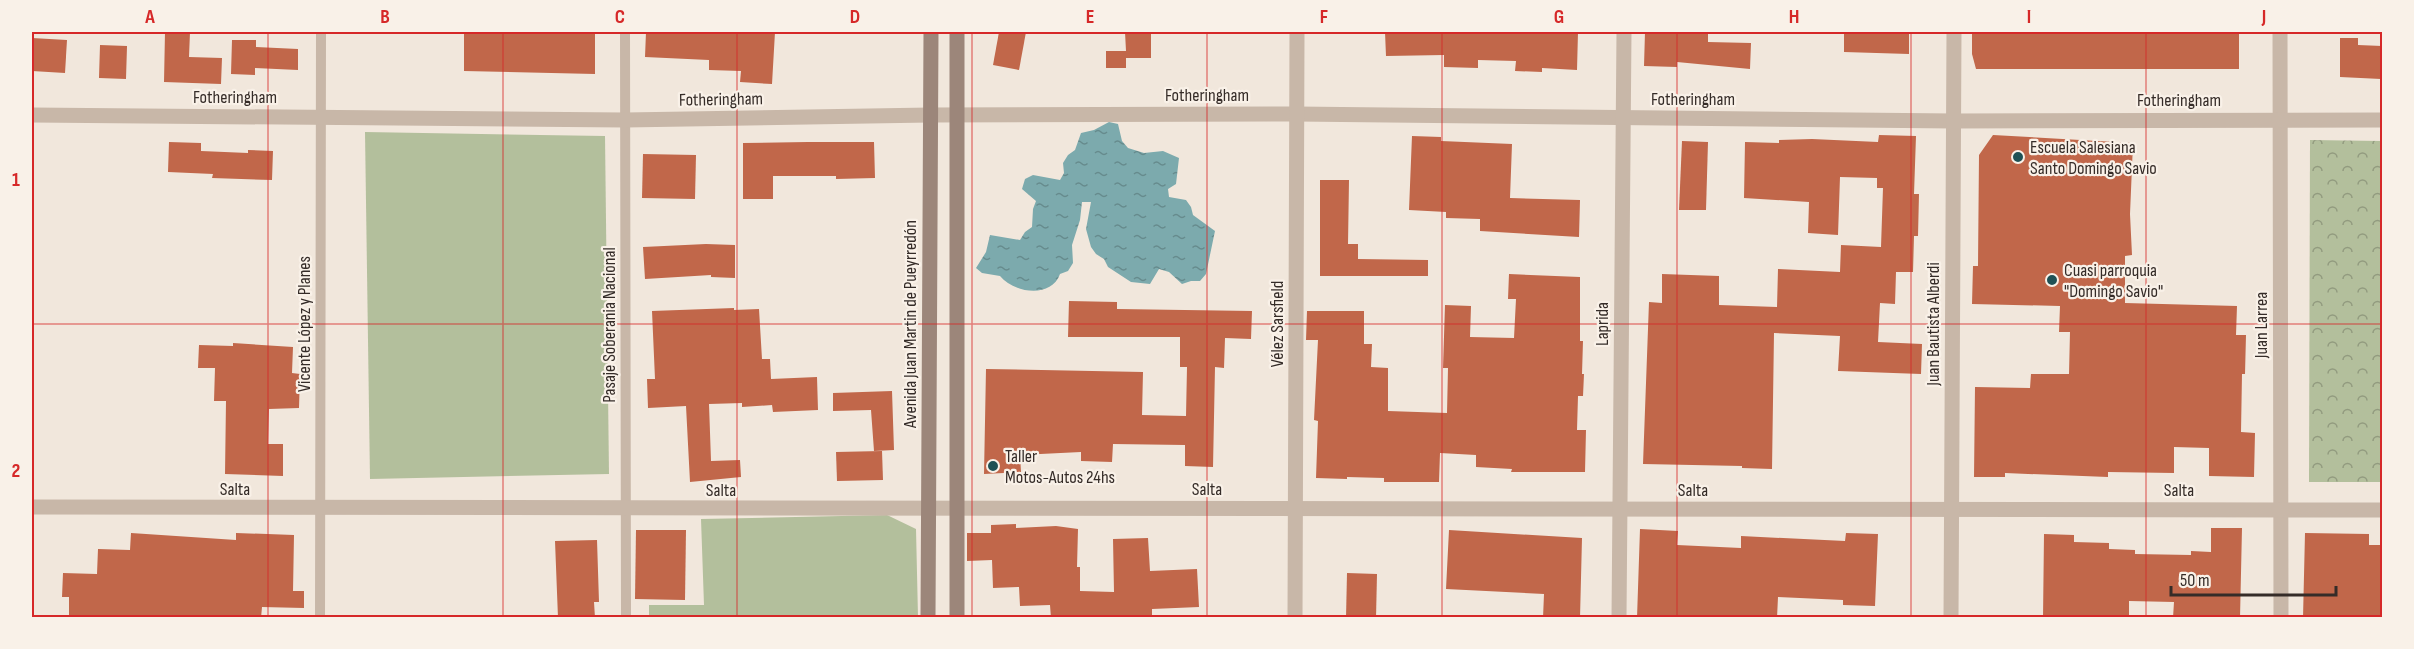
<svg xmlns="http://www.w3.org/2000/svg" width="2414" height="649" viewBox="0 0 2414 649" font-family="'Sofia Sans Condensed',sans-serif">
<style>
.grass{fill:#b3bf9c}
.forest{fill:url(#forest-crowns)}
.water{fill:url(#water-ripples)}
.building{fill:#c1674a}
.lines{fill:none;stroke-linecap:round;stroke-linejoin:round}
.service{stroke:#c8b7a8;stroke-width:10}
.minor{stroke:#c8b7a8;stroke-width:15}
.secondary{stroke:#9c867a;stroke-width:15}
.grid{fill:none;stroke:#d62828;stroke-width:1.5;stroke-opacity:0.55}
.poi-dot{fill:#1f5155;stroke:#f9f1e8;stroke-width:2}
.labels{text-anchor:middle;stroke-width:4.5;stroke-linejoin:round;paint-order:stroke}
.street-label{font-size:18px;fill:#352c28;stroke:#f9f1e8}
.poi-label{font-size:18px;fill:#352c28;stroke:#f9f1e8;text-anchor:start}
.neatline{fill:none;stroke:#d62828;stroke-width:2}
.grid-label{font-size:20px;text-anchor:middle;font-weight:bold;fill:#d62828}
</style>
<defs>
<pattern id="forest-crowns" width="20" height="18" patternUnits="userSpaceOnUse" patternTransform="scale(1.5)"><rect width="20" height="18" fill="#b3bf9c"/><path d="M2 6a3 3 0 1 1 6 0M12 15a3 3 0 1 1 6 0" fill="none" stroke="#929b7f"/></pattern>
<pattern id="water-ripples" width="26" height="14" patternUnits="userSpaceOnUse" patternTransform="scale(1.5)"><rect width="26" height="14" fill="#7caaad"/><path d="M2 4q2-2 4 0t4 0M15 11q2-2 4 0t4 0" fill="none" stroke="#668b8d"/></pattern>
</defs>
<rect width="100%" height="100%" fill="#f1e7dc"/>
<g class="grass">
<polygon points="365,132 605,136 609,474 370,479"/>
<polygon points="887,515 916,529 918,617 649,618 649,605 704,605 701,519"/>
</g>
<polygon class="forest" points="2310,140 2382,141 2382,482 2309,482"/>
<path class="water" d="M1109 122 1118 124 1122 141 1128 148 1144 153 1163 151 1179 158 1176 184 1168 189 1169 197 1186 200 1191 207 1193 215 1215 231 1206 274 1200 281H1191L1182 284 1169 272 1159 269 1150 284 1131 282 1108 267 1104 259 1096 254 1091 247 1086 229 1091 202H1082L1080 220 1072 245 1073 263 1068 271 1060 274C1051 299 1014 293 1000 276L982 273 976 268 986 252 990 235 1020 240 1025 232 1032 227 1033 209 1036 201 1022 189 1025 179 1033 175 1060 180 1064 173 1063 163 1068 155 1075 150 1081 133 1094 130Z"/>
<g class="building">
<polygon points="165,32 190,32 189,57 222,58 221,84 164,82"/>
<polygon points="464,32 595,32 595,74 464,71"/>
<polygon points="646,32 710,34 710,32 775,32 772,84 740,82 741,71 709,70 709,60 645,57"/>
<polygon points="999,32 1026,32 1019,70 993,65"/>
<polygon points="1125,32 1151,32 1151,58 1126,58 1126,55 1126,68 1106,68 1106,51 1126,51"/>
<polygon points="1385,32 1578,32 1577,70 1542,68 1542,72 1515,71 1516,61 1478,60 1478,68 1444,67 1444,55 1386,56"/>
<polygon points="1645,32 1708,32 1708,42 1751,43 1750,69 1677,62 1677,67 1644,66"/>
<polygon points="1844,32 1909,32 1909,54 1844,52"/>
<polygon points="1972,32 2239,32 2239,69 1976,69 1972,54"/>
<polygon points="32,38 67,40 65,73 32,71"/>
<polygon points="2340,38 2358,38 2358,45 2382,46 2381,79 2340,77"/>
<polygon points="232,40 256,40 256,47 298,49 298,70 255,68 255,75 231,74"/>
<polygon points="100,45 127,46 126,79 99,78"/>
<polygon points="1879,135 1916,136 1914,194 1919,194 1918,236 1914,236 1913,272 1896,272 1895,304 1880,303 1878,342 1922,344 1921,374 1838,371 1840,336 1774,333 1772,469 1742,468 1742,466 1643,464 1649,302 1662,303 1662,274 1719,276 1719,305 1777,307 1778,269 1840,272 1841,245 1881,247 1883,188 1877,188 1877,178 1840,177 1838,235 1808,233 1809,202 1744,198 1745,142 1779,143 1779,140 1812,139 1878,142"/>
<polygon points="1993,135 2133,143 2130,214 2132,255 2125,256 2125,303 2237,306 2236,335 2246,335 2245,374 2242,374 2241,432 2255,433 2254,477 2209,476 2209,448 2174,447 2174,473 2108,472 2108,477 2005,473 2005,477 1974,477 1975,387 2030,388 2031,374 2069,374 2070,332 2059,332 2060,306 1972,304 1973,266 1978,266 1979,155"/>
<polygon points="1412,136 1441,137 1441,141 1512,144 1510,198 1580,200 1579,237 1480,231 1480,219 1446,218 1446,212 1409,210"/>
<polygon points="1682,141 1708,142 1706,210 1679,210"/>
<polygon points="169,142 201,143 201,151 248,153 248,150 273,151 272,180 212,178 213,174 168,172"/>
<polygon points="808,142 874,142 875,178 836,179 836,176 773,176 773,199 743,199 743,143"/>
<polygon points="643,154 696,155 695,199 642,198"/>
<polygon points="1320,180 1349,180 1348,244 1358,244 1358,259 1428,260 1428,276 1320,276"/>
<polygon points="706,244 735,245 735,278 711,277 711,275 645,279 643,247"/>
<polygon points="1509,274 1580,277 1580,341 1583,341 1582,374 1584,374 1583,396 1578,396 1577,430 1586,430 1585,472 1511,472 1512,469 1476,467 1476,455 1440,453 1439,482 1384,482 1384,478 1347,477 1347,479 1316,478 1318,421 1314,420 1318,340 1306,340 1307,311 1364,311 1364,344 1372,344 1371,367 1388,368 1388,411 1447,413 1448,368 1443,368 1445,305 1471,306 1470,337 1514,338 1516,299 1508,299"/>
<polygon points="1069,301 1117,302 1117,309 1252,311 1251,339 1225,338 1224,368 1215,367 1213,467 1185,466 1185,445 1113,444 1112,462 1081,461 1081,452 1020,455 1021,472 984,474 986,369 1143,372 1142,415 1186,416 1187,367 1180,367 1180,337 1068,337"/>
<polygon points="734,308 734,310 759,309 762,359 770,359 771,379 817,377 818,410 773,412 772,405 742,407 742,403 709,404 711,461 740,460 741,477 690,482 686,406 648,408 647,379 655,379 652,311"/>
<polygon points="233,343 293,347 292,373 300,374 299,408 269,409 268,444 283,444 283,476 225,474 226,401 214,401 215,368 198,368 199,345 233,346"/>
<polygon points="892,391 894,450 874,451 871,410 833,411 833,393"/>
<polygon points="882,451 883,480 837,481 836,452"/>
<polygon points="1016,524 1016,528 1056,526 1078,529 1077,567 1080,567 1080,591 1114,592 1113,539 1148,538 1150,571 1197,569 1199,607 1152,609 1152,618 1051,618 1050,605 1020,606 1019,587 993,588 992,560 967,561 967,533 991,533 991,525"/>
<polygon points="2211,528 2242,528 2240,618 2173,618 2174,602 2129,601 2129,618 2043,618 2044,534 2074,535 2074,542 2109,543 2109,549 2135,550 2135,554 2191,555 2191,551 2211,552"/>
<polygon points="1640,529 1678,531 1677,545 1741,548 1741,536 1845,541 1846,533 1878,534 1875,606 1843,605 1843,600 1778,597 1777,618 1637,618"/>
<polygon points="636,530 686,530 685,600 635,599"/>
<polygon points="1449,530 1582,538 1580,618 1543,618 1544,594 1446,589"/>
<polygon points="131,533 236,540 236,533 294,535 293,591 304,591 304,608 262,607 261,618 69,618 69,597 62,597 63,573 97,574 98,549 130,550"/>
<polygon points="2305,533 2369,534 2369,545 2382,545 2381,618 2303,618"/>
<polygon points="597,540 599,602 594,602 595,618 558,618 555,541"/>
<polygon points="1347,573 1377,574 1376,618 1346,618"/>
</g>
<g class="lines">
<g class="service">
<polyline points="625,32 626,618"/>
<polyline points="320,618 321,32"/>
</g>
<g class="minor">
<polyline points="2280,32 2281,618"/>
<polyline points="32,115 625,120 930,115 1296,114 1954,121 2382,120"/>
<polyline points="32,507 2382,510"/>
<polyline points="1295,618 1297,32"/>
<polyline points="1619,618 1624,32"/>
<polyline points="1951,618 1954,32"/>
</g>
<g class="secondary">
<polyline points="957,32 957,618"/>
<polyline points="928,618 931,32"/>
</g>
</g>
<path class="grid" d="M268 32V618M503 32V618M737 32V618M972 32V618M1207 32V618M1442 32V618M1677 32V618M1911 32V618M2146 32V618M32 324H2382"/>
<g class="poi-dot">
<circle cx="2018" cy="157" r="6"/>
<circle cx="2052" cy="280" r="6"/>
<circle cx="993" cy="466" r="6"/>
</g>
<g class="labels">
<g class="street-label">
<text x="1207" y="101">Fotheringham</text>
<text x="235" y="103">Fotheringham</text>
<text transform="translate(721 99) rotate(-1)" y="6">Fotheringham</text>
<text x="1693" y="105">Fotheringham</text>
<text x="2179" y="106">Fotheringham</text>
<text transform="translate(304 324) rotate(-90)" y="6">Vicente López y Planes</text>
<text transform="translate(910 324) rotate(-90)" y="6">Avenida Juan Martin de Pueyrredón</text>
<text transform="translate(1277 324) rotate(-90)" y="6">Vélez Sarsfield</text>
<text transform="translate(1602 324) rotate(-90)" y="6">Laprida</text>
<text transform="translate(1933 324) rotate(-90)" y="6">Juan Bautista Alberdi</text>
<text transform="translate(609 325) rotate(-90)" y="6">Pasaje Soberania Nacional</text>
<text transform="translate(2261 325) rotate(-90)" y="6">Juan Larrea</text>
<text x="235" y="495">Salta</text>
<text x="1207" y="495">Salta</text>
<text x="721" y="496">Salta</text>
<text x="1693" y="496">Salta</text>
<text x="2179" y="496">Salta</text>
</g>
<g class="poi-label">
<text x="2030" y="153">Escuela Salesiana<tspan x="2030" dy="21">Santo Domingo Savio</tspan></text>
<text x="2064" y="276">Cuasi parroquia<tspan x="2064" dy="21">"Domingo Savio"</tspan></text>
<text x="1005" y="462">Taller<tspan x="1005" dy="21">Motos-Autos 24hs</tspan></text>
</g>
</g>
<rect width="2414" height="649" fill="none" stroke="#f9f1e8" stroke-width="66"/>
<path d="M2171 586v9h165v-9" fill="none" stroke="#352c28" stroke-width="3"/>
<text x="2180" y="586" font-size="18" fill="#352c28" stroke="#f9f1e8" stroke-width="4.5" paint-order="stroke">50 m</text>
<rect x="33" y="33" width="2348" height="583" class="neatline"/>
<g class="grid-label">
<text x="150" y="23">A</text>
<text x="385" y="23">B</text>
<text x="620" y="23">C</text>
<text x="855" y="23">D</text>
<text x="1090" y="23">E</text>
<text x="1324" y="23">F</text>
<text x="1559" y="23">G</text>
<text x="1794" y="23">H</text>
<text x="2029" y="23">I</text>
<text x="2264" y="23">J</text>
<text x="16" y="186">1</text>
<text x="16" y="477">2</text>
</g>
</svg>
